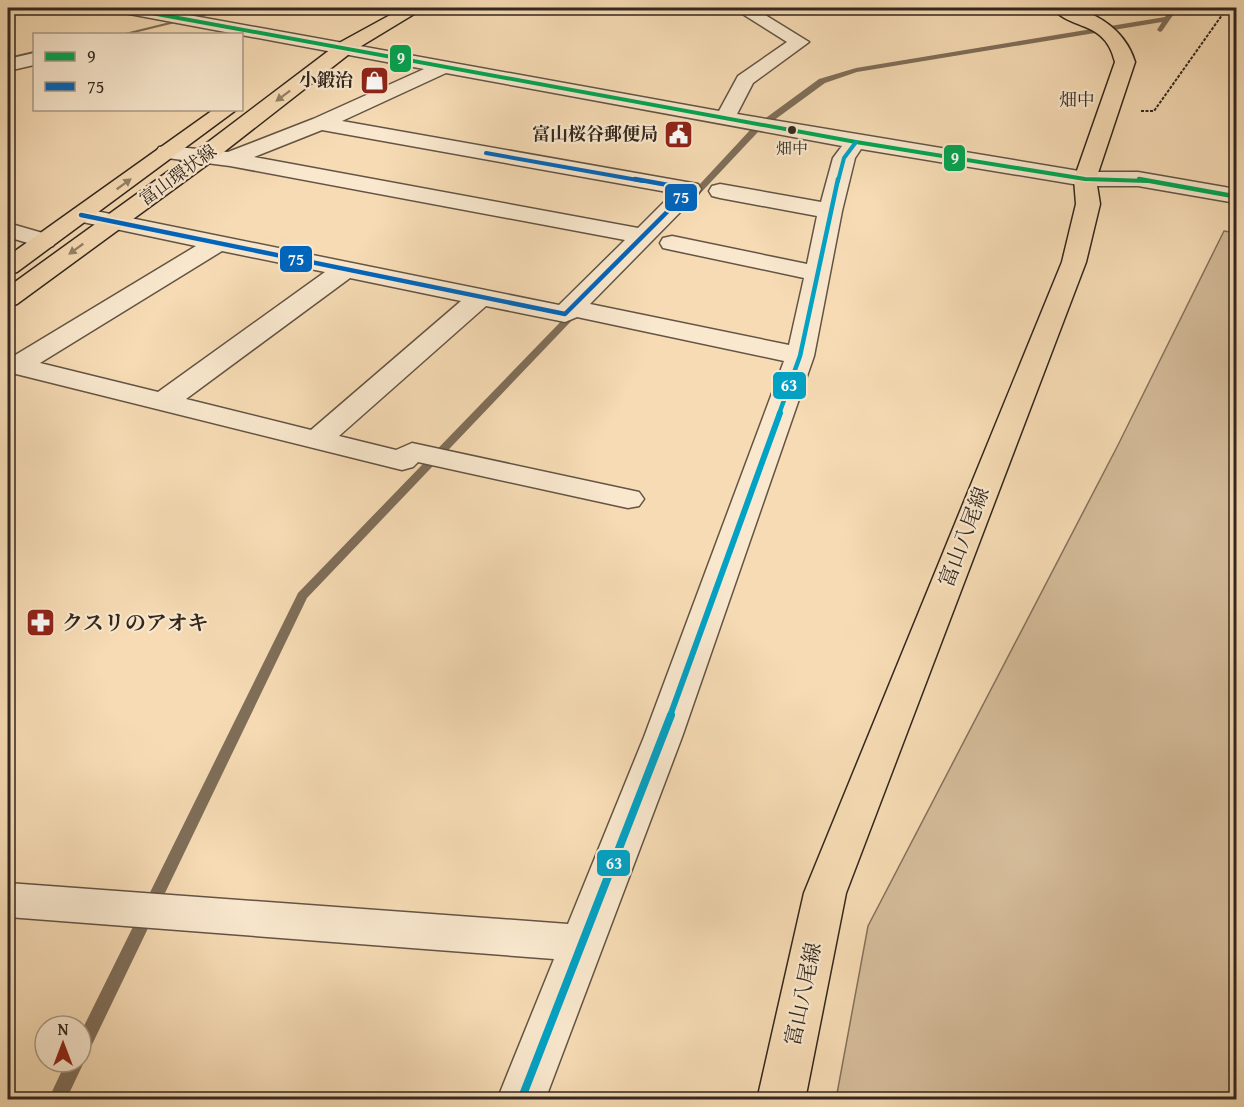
<svg xmlns="http://www.w3.org/2000/svg" width="1244" height="1107" viewBox="0 0 1244 1107" font-family="'Gentium Book Plus','Noto Serif JP',serif">
<style>
.green{fill:#d5bc9a;stroke:#84725c;stroke-width:1.5}
.lines{fill:none;stroke-linecap:round;stroke-linejoin:round}
.stream{fill:#7f6e59;fill-rule:evenodd}
.minor-casing{stroke:#635444;stroke-width:3}
.major-casing{stroke:#32271e;stroke-width:3}
.path{stroke:#32271e;stroke-width:2;stroke-dasharray:3 1.5;stroke-linecap:butt}
.minor{fill:#f9e8ce;fill-rule:evenodd}
.major{fill:#f6dbb4;fill-rule:evenodd}
.bus-1-far1-casing{stroke:#f9e8ce;stroke-width:7}
.bus-1-casing{stroke:#f9e8ce;stroke-width:8}
.bus-2-far1-casing{stroke:#f9e8ce;stroke-width:7}
.bus-2-casing{stroke:#f9e8ce;stroke-width:8}
.bus-3-far3-casing{stroke:#f9e8ce;stroke-width:7}
.bus-3-far2-casing{stroke:#f9e8ce;stroke-width:8}
.bus-3-far1-casing{stroke:#f9e8ce;stroke-width:10}
.bus-3-casing{stroke:#f9e8ce;stroke-width:12}
.bus-1-far1{stroke:#00a651;stroke-width:4}
.bus-1{stroke:#00a651;stroke-width:4.5}
.bus-2-far1{stroke:#0065bd;stroke-width:4}
.bus-2{stroke:#0065bd;stroke-width:4.5}
.bus-3-far3{stroke:#02a2c5;stroke-width:4}
.bus-3-far2{stroke:#02a2c5;stroke-width:4.5}
.bus-3-far1{stroke:#02a2c5;stroke-width:6}
.bus-3{stroke:#02a2c5;stroke-width:8}
.oneway{fill:#948169}
.bus-dot{fill:#32271e;stroke:#f9e8ce;stroke-width:2}
.labels{text-anchor:middle;stroke-width:4.5;stroke-linejoin:round;paint-order:stroke}
.far-bus-label{font-size:16px;fill:#32271e;stroke:#f9e8ce}
.far-poi-label{font-size:18px;font-weight:bold;fill:#32271e;stroke:#f9e8ce;text-anchor:end}
.far-neighbourhood-label{font-size:18px;fill:#32271e;stroke:#f9e8ce}
.far-street-label{font-size:18px;fill:#32271e;stroke:#f9e8ce}
.street-label{font-size:21px;fill:#32271e;stroke:#f9e8ce}
.poi-label{font-size:21px;font-weight:bold;fill:#32271e;stroke:#f9e8ce;text-anchor:start}
.line-badge{stroke:#f9e8ce;stroke-width:2}
.badge-label{font-size:16px;text-anchor:middle;font-weight:bold;fill:#fff}
</style>
<rect width="100%" height="100%" fill="#f6dbb4"/>
<filter id="stains"><feTurbulence type="fractalNoise" baseFrequency=".00333" numOctaves="4"/><feColorMatrix values="0 0 0 0 .2 0 0 0 0 .09 0 0 0 0 .02 0 0 0 .5 -.17"/></filter>
<radialGradient id="worn" r=".72"><stop offset=".6" stop-color="#630" stop-opacity="0"/><stop offset="1" stop-color="#630" stop-opacity=".3"/></radialGradient>
<polygon class="green" points="1224,231 1236,233 1236,1099 836,1099 868,926 1117,447"/>
<g class="lines">
<g class="stream">
<polygon points="227,8 236,8 130,34 121,34"/>
<polygon points="1172,8 1178,8 1162,31 1160,32 1157,30 1162,22 857,72 825,83 758,132 693,201 686,199 752,128 819,79 856,68 1165,17"/>
<polygon points="34,51 34,55 8,61 8,57"/>
<polygon points="575,309 578,310 578,314 307,598 87,1055 81,1057 84,1062 66,1100 48,1100 66,1062 81,1062 81,1032 298,593 572,310"/>
</g>
<defs>
<g id="minor">
<path d="M116 8H150L719 111 738 76 787 42 733 8H754L809 42 753 83 737 114 1085 172H1138L1236 189V203L1138 186H1085L861 149 855 158 842 211 814 356 682 737 545 1100H497L554 959 8 917V883L568 924 644 737 784 361 577 317 565 322 486 306 339 436 396 450 412 443 639 492 644 499 639 506 628 508 418 462 413 467 402 470 8 372V356L12 357 196 246 73 220 69 215 73 210 81 208 559 305 625 240 230 166 159 157 156 152 159 147 167 146 228 152 313 119 424 69 124 13 118 12ZM446 73 842 146 833 158 821 202 720 184 712 186 709 191 712 196 720 198 817 216 807 264 672 236 663 238 660 243 663 248 672 250 804 278 789 345 590 304 698 194 701 189 698 184 342 121ZM322 130 673 193 638 228 254 157ZM222 251 325 272 158 392 40 363ZM350 278 461 301 311 430 186 399Z"/>
<polygon points="976,8 1005,8 996,13 979,12"/>
<polygon points="34,53 34,65 8,71 8,59"/>
<polygon points="8,223 53,236 56,241 53,246 44,248 8,237"/>
</g>
<g id="major">
<polygon points="403,8 424,8 353,51 211,162 17,304 8,307 8,287 195,152 339,43"/>
<path d="M1053 8C1088 4 1125 28 1135 62L1096 179 1100 204 1086 262 846 893 805 1100H757L804 893 1062 262 1076 204 1074 179 1115 62C1105 19 1070 31 1053 8Z"/>
<polygon points="213,110 236,110 17,272 8,274 8,256"/>
</g>
</defs>
<use href="#minor" class="minor-casing"/>
<use href="#major" class="major-casing"/>
<polyline class="path" points="1141,111 1154,111 1227,8"/>
<use href="#minor" class="minor"/>
<use href="#major" class="major"/>
<defs>
<polyline id="bus-1-far1" points="124,8 856,142 1085,179 1148,181"/>
<polyline id="bus-1" points="1139,179 1233,196"/>
<polyline id="bus-2-far1" points="486,153 643,181"/>
<polyline id="bus-2" points="81,215 565,314 690,189 635,179"/>
<polyline id="bus-3-far3" points="838,181 844,158 856,142"/>
<polyline id="bus-3-far2" points="779,414 800,356 838,179"/>
<polyline id="bus-3-far1" points="670,716 780,413"/>
<polyline id="bus-3" points="521,1100 671,715"/>
</defs>
<use href="#bus-1-far1" class="bus-1-far1-casing"/>
<use href="#bus-1" class="bus-1-casing"/>
<use href="#bus-2-far1" class="bus-2-far1-casing"/>
<use href="#bus-2" class="bus-2-casing"/>
<use href="#bus-3-far3" class="bus-3-far3-casing"/>
<use href="#bus-3-far2" class="bus-3-far2-casing"/>
<use href="#bus-3-far1" class="bus-3-far1-casing"/>
<use href="#bus-3" class="bus-3-casing"/>
<use href="#bus-1-far1" class="bus-1-far1"/>
<use href="#bus-1" class="bus-1"/>
<use href="#bus-2-far1" class="bus-2-far1"/>
<use href="#bus-2" class="bus-2"/>
<use href="#bus-3-far3" class="bus-3-far3"/>
<use href="#bus-3-far2" class="bus-3-far2"/>
<use href="#bus-3-far1" class="bus-3-far1"/>
<use href="#bus-3" class="bus-3"/>
</g>
<defs><path id="oneway-solid" d="M-6-.8H1V-3.2L6.5 0L1 3.2V.8H-6Z" transform="scale(1.5)"/></defs>
<g class="oneway">
<use href="#oneway-solid" transform="translate(283 96) rotate(143)"/>
<use href="#oneway-solid" transform="translate(124 184) rotate(-36)"/>
<use href="#oneway-solid" transform="translate(76 249) rotate(144)"/>
</g>
<defs>
<symbol id="shop-square" viewBox="-11 -11 22 22"><rect x="-9" y="-9" width="18" height="18" rx="4" fill="#8f2418" stroke="#f9e8ce"/><path d="M-5-2.5h2.3a2.7 3.5 0 0 1 5.4 0H5L5.5 6h-11ZM-1.5-2.5h3a1.5 2.3 0 0 0-3 0Z" fill="#fff"/></symbol>
<symbol id="civic-square" viewBox="-11 -11 22 22"><rect x="-9" y="-9" width="18" height="18" rx="4" fill="#8f2418" stroke="#f9e8ce"/><path d="M-.6-6.5H3V-4.5H.6V-3L4-1V1h2V6H-6V1h2V-1L-.6-3ZM-1.2 2.5V6h2.4V2.5Z" fill="#fff"/></symbol>
<symbol id="pharmacy-square" viewBox="-11 -11 22 22"><rect x="-9" y="-9" width="18" height="18" rx="4" fill="#8f2418" stroke="#f9e8ce"/><path d="M-2-6h4v4h4v4h-4v4h-4v-4h-4v-4h4Z" fill="#fff"/></symbol>
</defs>
<g fill-rule="evenodd">
<use href="#shop-square" x="358" y="64" width="33" height="33"/>
<use href="#civic-square" x="662" y="118" width="33" height="33"/>
<use href="#pharmacy-square" x="24" y="606" width="33" height="33"/>
</g>
<circle class="bus-dot" cx="792" cy="130" r="5"/>
<g class="labels">
<g class="far-bus-label">
<text x="792" y="154">畑中</text>
</g>
<g class="far-poi-label">
<text x="353" y="86">小鍛治</text>
<text x="658" y="140">富山桜谷郵便局</text>
</g>
<g class="far-neighbourhood-label">
<text x="1077" y="106">畑中</text>
</g>
<g class="far-street-label">
<text transform="translate(178 175) rotate(-36)" y="6">富山環状線</text>
</g>
<g class="street-label">
<text transform="translate(964 537) rotate(-69)" y="7">富山八尾線</text>
<text transform="translate(803 994) rotate(-78)" y="7">富山八尾線</text>
</g>
<g class="poi-label">
<text x="62" y="630">クスリのアオキ</text>
</g>
</g>
<g class="line-badge">
<rect x="389" y="44" width="23" height="29" rx="6" fill="#00a651"/>
<rect x="943" y="144" width="23" height="28" rx="6" fill="#00a651"/>
<rect x="664" y="183" width="34" height="29" rx="6" fill="#0065bd"/>
<rect x="279" y="245" width="34" height="28" rx="6" fill="#0065bd"/>
<rect x="772" y="371" width="35" height="29" rx="6" fill="#02a2c5"/>
<rect x="596" y="849" width="35" height="28" rx="6" fill="#02a2c5"/>
</g>
<g class="badge-label">
<text x="401" y="64">9</text>
<text x="955" y="164">9</text>
<text x="681" y="203">75</text>
<text x="296" y="265">75</text>
<text x="789" y="391">63</text>
<text x="614" y="869">63</text>
</g>
<rect width="1244" height="1107" fill="none" stroke="#f6dbb4" stroke-width="30"/>
<rect x="9" y="9" width="1226" height="1089" fill="none" stroke="#32271e" stroke-width="3"/>
<rect x="15" y="15" width="1214" height="1077" fill="none" stroke="#32271e" stroke-width="1.5"/>
<rect x="33" y="33" width="210" height="78" fill="#f9e8ce" stroke="#a99b88" stroke-width="1.5"/>
<rect x="45" y="52" width="30" height="9" fill="#00a651" stroke="#a99b88" stroke-width="1.5"/>
<text x="87" y="63" font-size="18" fill="#32271e">9</text>
<rect x="45" y="82" width="30" height="9" fill="#0065bd" stroke="#a99b88" stroke-width="1.5"/>
<text x="87" y="93" font-size="18" fill="#32271e">75</text>
<g transform="translate(63 1044)"><circle r="28" fill="#f9e8ce" stroke="#a99b88" stroke-width="1.5"/>
<path d="M0-4.5L10 22L0 15L-10 22Z" fill="#8f2418"/>
<text y="-9" font-size="16" font-weight="bold" text-anchor="middle" fill="#32271e">N</text>
</g>
<rect width="100%" height="100%" filter="url(#stains)"/>
<rect width="100%" height="100%" fill="url(#worn)"/>
</svg>
